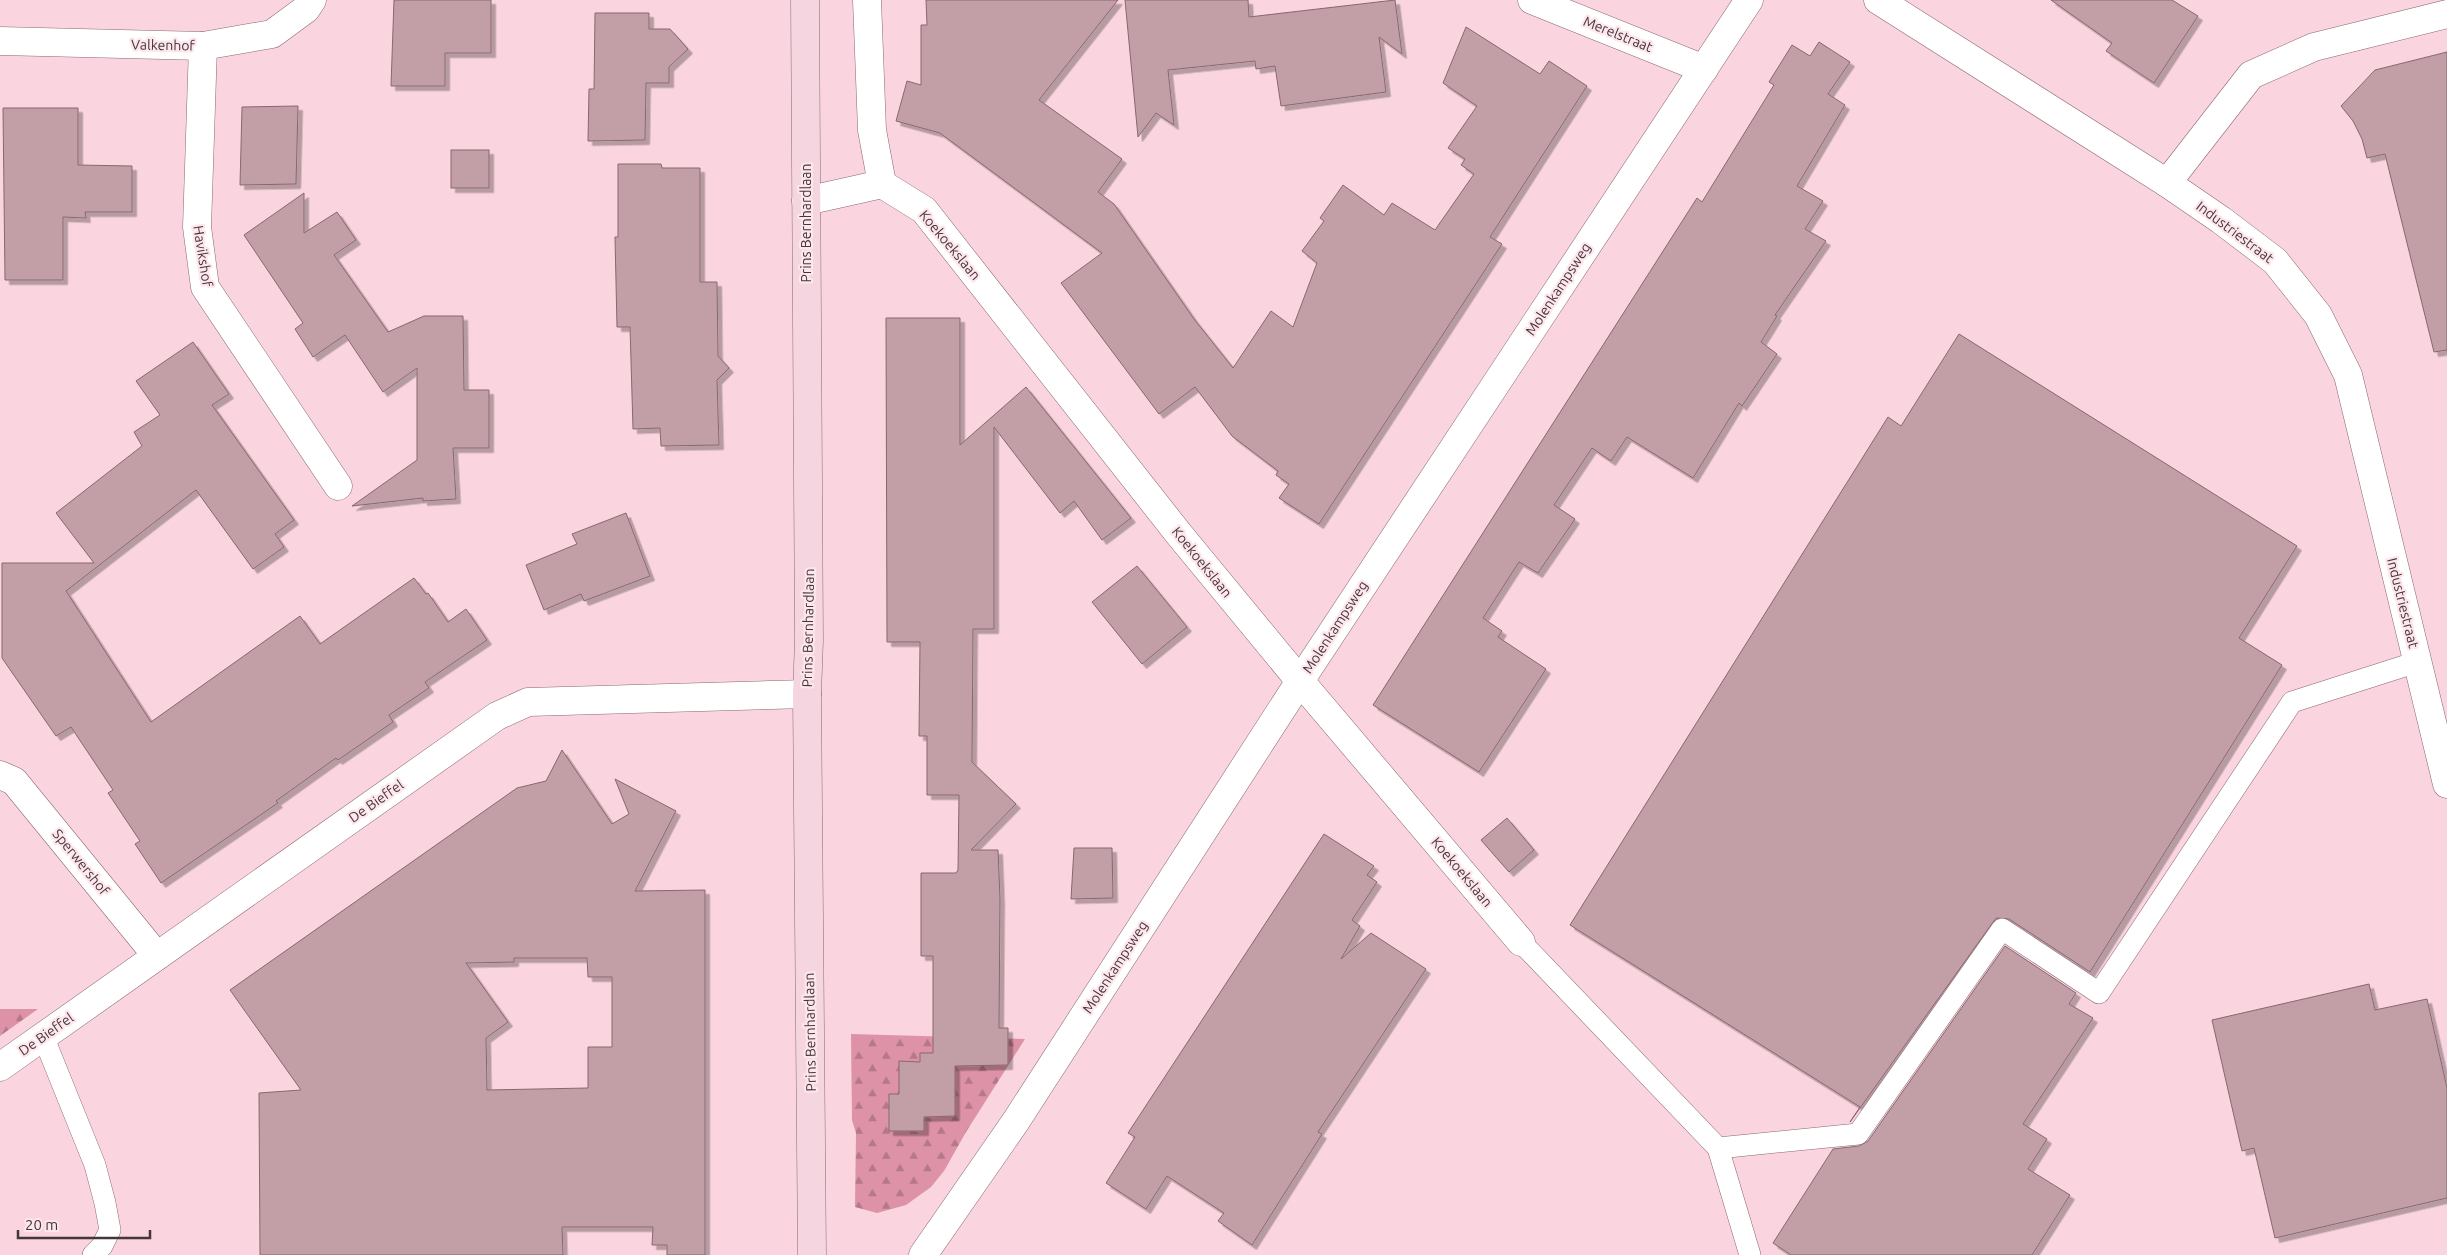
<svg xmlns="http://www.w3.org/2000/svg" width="2447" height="1255" viewBox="0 0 2447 1255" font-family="Ubuntu,sans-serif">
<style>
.forest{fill:url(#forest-firs)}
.building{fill:#c29ea7;stroke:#896770;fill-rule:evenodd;filter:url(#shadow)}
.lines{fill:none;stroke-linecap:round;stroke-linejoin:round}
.lane-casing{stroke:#8a6971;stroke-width:22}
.street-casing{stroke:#8a6971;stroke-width:29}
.secondary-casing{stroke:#8a6971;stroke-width:29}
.lane{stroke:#fff;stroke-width:21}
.street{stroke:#fff;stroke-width:28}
.secondary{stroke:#f5d6e0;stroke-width:28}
.labels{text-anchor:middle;stroke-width:4.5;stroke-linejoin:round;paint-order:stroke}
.street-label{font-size:14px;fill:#45363a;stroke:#fde6ec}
</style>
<defs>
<pattern id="forest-firs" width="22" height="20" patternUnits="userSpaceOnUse" patternTransform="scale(1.25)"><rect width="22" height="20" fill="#dd92a7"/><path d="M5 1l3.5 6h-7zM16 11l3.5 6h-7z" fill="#b57889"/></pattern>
<filter id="shadow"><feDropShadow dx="4.5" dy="4.5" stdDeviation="0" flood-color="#0004"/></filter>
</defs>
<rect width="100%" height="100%" fill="#fad4de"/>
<g class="forest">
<polygon points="0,1009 38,1009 0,1036"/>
<polygon points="851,1034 1025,1039 966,1132 944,1171 931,1187 906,1205 877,1213 855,1207 856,1133 852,1120"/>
</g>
<g class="building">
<polygon points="394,0 491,0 491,53 445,53 445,86 391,86"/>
<polygon points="926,0 1118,0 1039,100 1122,159 1098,192 1114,204 1194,319 1233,368 1271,311 1293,327 1317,263 1302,251 1324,221 1320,218 1343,185 1384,215 1392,203 1435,230 1474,174 1461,165 1465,159 1448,148 1477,106 1443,83 1466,27 1540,74 1549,61 1587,86 1490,237 1502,244 1319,524 1279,498 1289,484 1276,475 1278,471 1232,436 1195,387 1159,414 1061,283 1102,253 940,133 896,121 907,81 921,85 921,25 927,25"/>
<polygon points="1125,0 1248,0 1249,17 1395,0 1402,54 1379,37 1386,92 1281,106 1275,66 1256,69 1255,61 1168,70 1174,125 1156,113 1138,137"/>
<polygon points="2051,0 2172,0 2198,16 2154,83 2106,51 2112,43"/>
<polygon points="595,13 649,13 649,29 670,29 688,49 669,67 669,83 646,83 645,140 588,141 589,89 594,89"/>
<polygon points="1819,42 1850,62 1828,94 1845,105 1797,186 1823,201 1805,229 1826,241 1775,315 1777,316 1761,342 1777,354 1742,406 1739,403 1693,478 1627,437 1611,461 1592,448 1554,505 1575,519 1538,573 1519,562 1483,618 1502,631 1498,637 1546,669 1479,772 1373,705 1697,198 1702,202 1774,85 1769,82 1792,45 1810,56"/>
<polygon points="2447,52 2447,350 2434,352 2385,154 2367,158 2362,139 2353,121 2341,106 2375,70"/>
<polygon points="298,106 296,184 240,185 242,107"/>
<polygon points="3,108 78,108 78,165 132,166 132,212 85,212 86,218 63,217 63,280 5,280"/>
<rect x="451" y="150" width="38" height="38"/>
<polygon points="618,164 661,164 662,168 700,168 700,282 717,282 718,356 729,368 717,380 719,445 661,446 660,428 633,429 630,327 617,327 615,237 618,237"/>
<polygon points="304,193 304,233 337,212 356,240 334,255 388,332 424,316 463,316 464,390 489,390 489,448 453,448 456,499 423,501 423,498 352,506 417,460 417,368 383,392 345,335 313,357 295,329 303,323 244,235"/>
<polygon points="886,318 960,318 960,445 1026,387 1131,518 1102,540 1074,501 1060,513 994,427 994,629 973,629 972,762 1016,804 971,850 998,850 1000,899 999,1028 1008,1028 1008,1065 955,1066 955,1116 924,1117 924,1131 889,1131 889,1094 899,1094 899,1061 920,1062 920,1053 933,1053 933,956 921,956 921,873 956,873 958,870 959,795 927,795 927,736 919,736 920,642 887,642"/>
<polygon points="1959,334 2297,546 2239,638 2282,665 2090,972 2009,919 1996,918 1850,1122 1860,1107 1570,925 1888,417 1901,426"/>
<polygon points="193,342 229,394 212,405 294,520 275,534 284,547 253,569 196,490 66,591 151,722 300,616 320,644 414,578 426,594 428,593 448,622 466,609 487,640 425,682 429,688 389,715 393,722 338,760 336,758 276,801 278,803 161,883 135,844 140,841 108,793 113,790 71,727 56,736 2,658 2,563 94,563 56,513 142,446 134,432 160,415 136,381"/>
<polygon points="626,513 650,576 584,601 581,594 544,610 526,565 577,544 572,534"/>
<polygon points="1137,566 1187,627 1142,664 1092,602"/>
<path d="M562 750 612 824 629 814 615 779 676 811 635 891 705 890V1255H667V1245H652L653 1227H562L563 1255H260L259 1093 301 1090 230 990 517 788 546 781ZM514 958H587L588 977H612V1047H588V1088L487 1090 486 1038 508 1022 466 963 514 962Z"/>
<polygon points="1507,818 1534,850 1509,872 1481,840"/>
<polygon points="1324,834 1374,866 1367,875 1377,882 1352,920 1360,926 1341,959 1371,933 1426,969 1318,1132 1322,1134 1252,1245 1218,1221 1224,1213 1167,1176 1146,1209 1106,1183 1135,1137 1128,1133"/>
<polygon points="1074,848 1112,848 1113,898 1071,899"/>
<polygon points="2005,946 2076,993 2069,1004 2093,1018 2023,1124 2047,1139 2028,1169 2070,1195 2032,1255 1791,1255 1773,1243 1833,1149 1859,1146 1868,1141"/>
<polygon points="2369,984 2375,1010 2427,999 2447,1088 2447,1198 2275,1238 2254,1148 2242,1151 2212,1020"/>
</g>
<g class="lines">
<defs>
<g id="lane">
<polyline points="1521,942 1718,1148 1750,1255"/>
<polyline points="43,1036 95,1165 105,1203 110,1230 102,1246 93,1255"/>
<polyline points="1718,1148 1858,1134 2002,929 2099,993 2292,702 2417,662"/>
</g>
<g id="street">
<polyline points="867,0 872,130 882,184 924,210 1178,533 1300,681 1521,942"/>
<polyline points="1532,0 1704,69"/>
<polyline points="1878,0 2167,183 2221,220 2275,261 2318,315 2348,375 2447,784"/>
<polyline points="0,41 203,46 272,34 306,9 312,0"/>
<polyline points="203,46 197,227 205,287 338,486"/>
<polyline points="2167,183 2251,75 2314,47 2447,14"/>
<polyline points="806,201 882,184"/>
<polyline points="0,775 14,781 157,956"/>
<polyline points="0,1067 497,716 528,702 807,694"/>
<polyline points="923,1255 1016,1121 1300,681 1749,0"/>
</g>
<polyline id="secondary" points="805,0 809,640 807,694 812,1255"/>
</defs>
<use href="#lane" class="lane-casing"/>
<use href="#street" class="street-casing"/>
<use href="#secondary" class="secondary-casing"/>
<use href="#lane" class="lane"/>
<use href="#street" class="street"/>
<use href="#secondary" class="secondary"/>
</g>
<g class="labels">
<g class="street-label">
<text transform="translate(1618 34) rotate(22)" y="5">Merelstraat</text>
<text transform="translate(163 45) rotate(1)" y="5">Valkenhof</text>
<text transform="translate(806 223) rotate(-90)" y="5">Prins Bernhardlaan</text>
<text transform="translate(2235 232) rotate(37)" y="5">Industriestraat</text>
<text transform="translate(950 245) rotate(50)" y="5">Koekoekslaan</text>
<text transform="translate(203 256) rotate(81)" y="5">Havikshof</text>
<text transform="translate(1558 289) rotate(-57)" y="5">Molenkampsweg</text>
<text transform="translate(1202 562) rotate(51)" y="5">Koekoekslaan</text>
<text transform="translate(2403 603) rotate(76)" y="5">Industriestraat</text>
<text transform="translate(1335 627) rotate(-57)" y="5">Molenkampsweg</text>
<text transform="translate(808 628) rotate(-89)" y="5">Prins Bernhardlaan</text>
<text transform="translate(376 801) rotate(-35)" y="5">De Bieffel</text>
<text transform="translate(81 862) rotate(51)" y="5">Sperwershof</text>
<text transform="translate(1462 872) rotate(50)" y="5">Koekoekslaan</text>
<text transform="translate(1115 967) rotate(-57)" y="5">Molenkampsweg</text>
<text transform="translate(810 1032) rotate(-91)" y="5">Prins Bernhardlaan</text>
<text transform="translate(46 1034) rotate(-35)" y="5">De Bieffel</text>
</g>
</g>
<path d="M18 1230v8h132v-8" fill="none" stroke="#45363a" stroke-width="2.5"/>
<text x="25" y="1230" font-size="15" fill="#45363a" stroke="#fde6ec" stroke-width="4" paint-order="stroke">20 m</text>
</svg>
